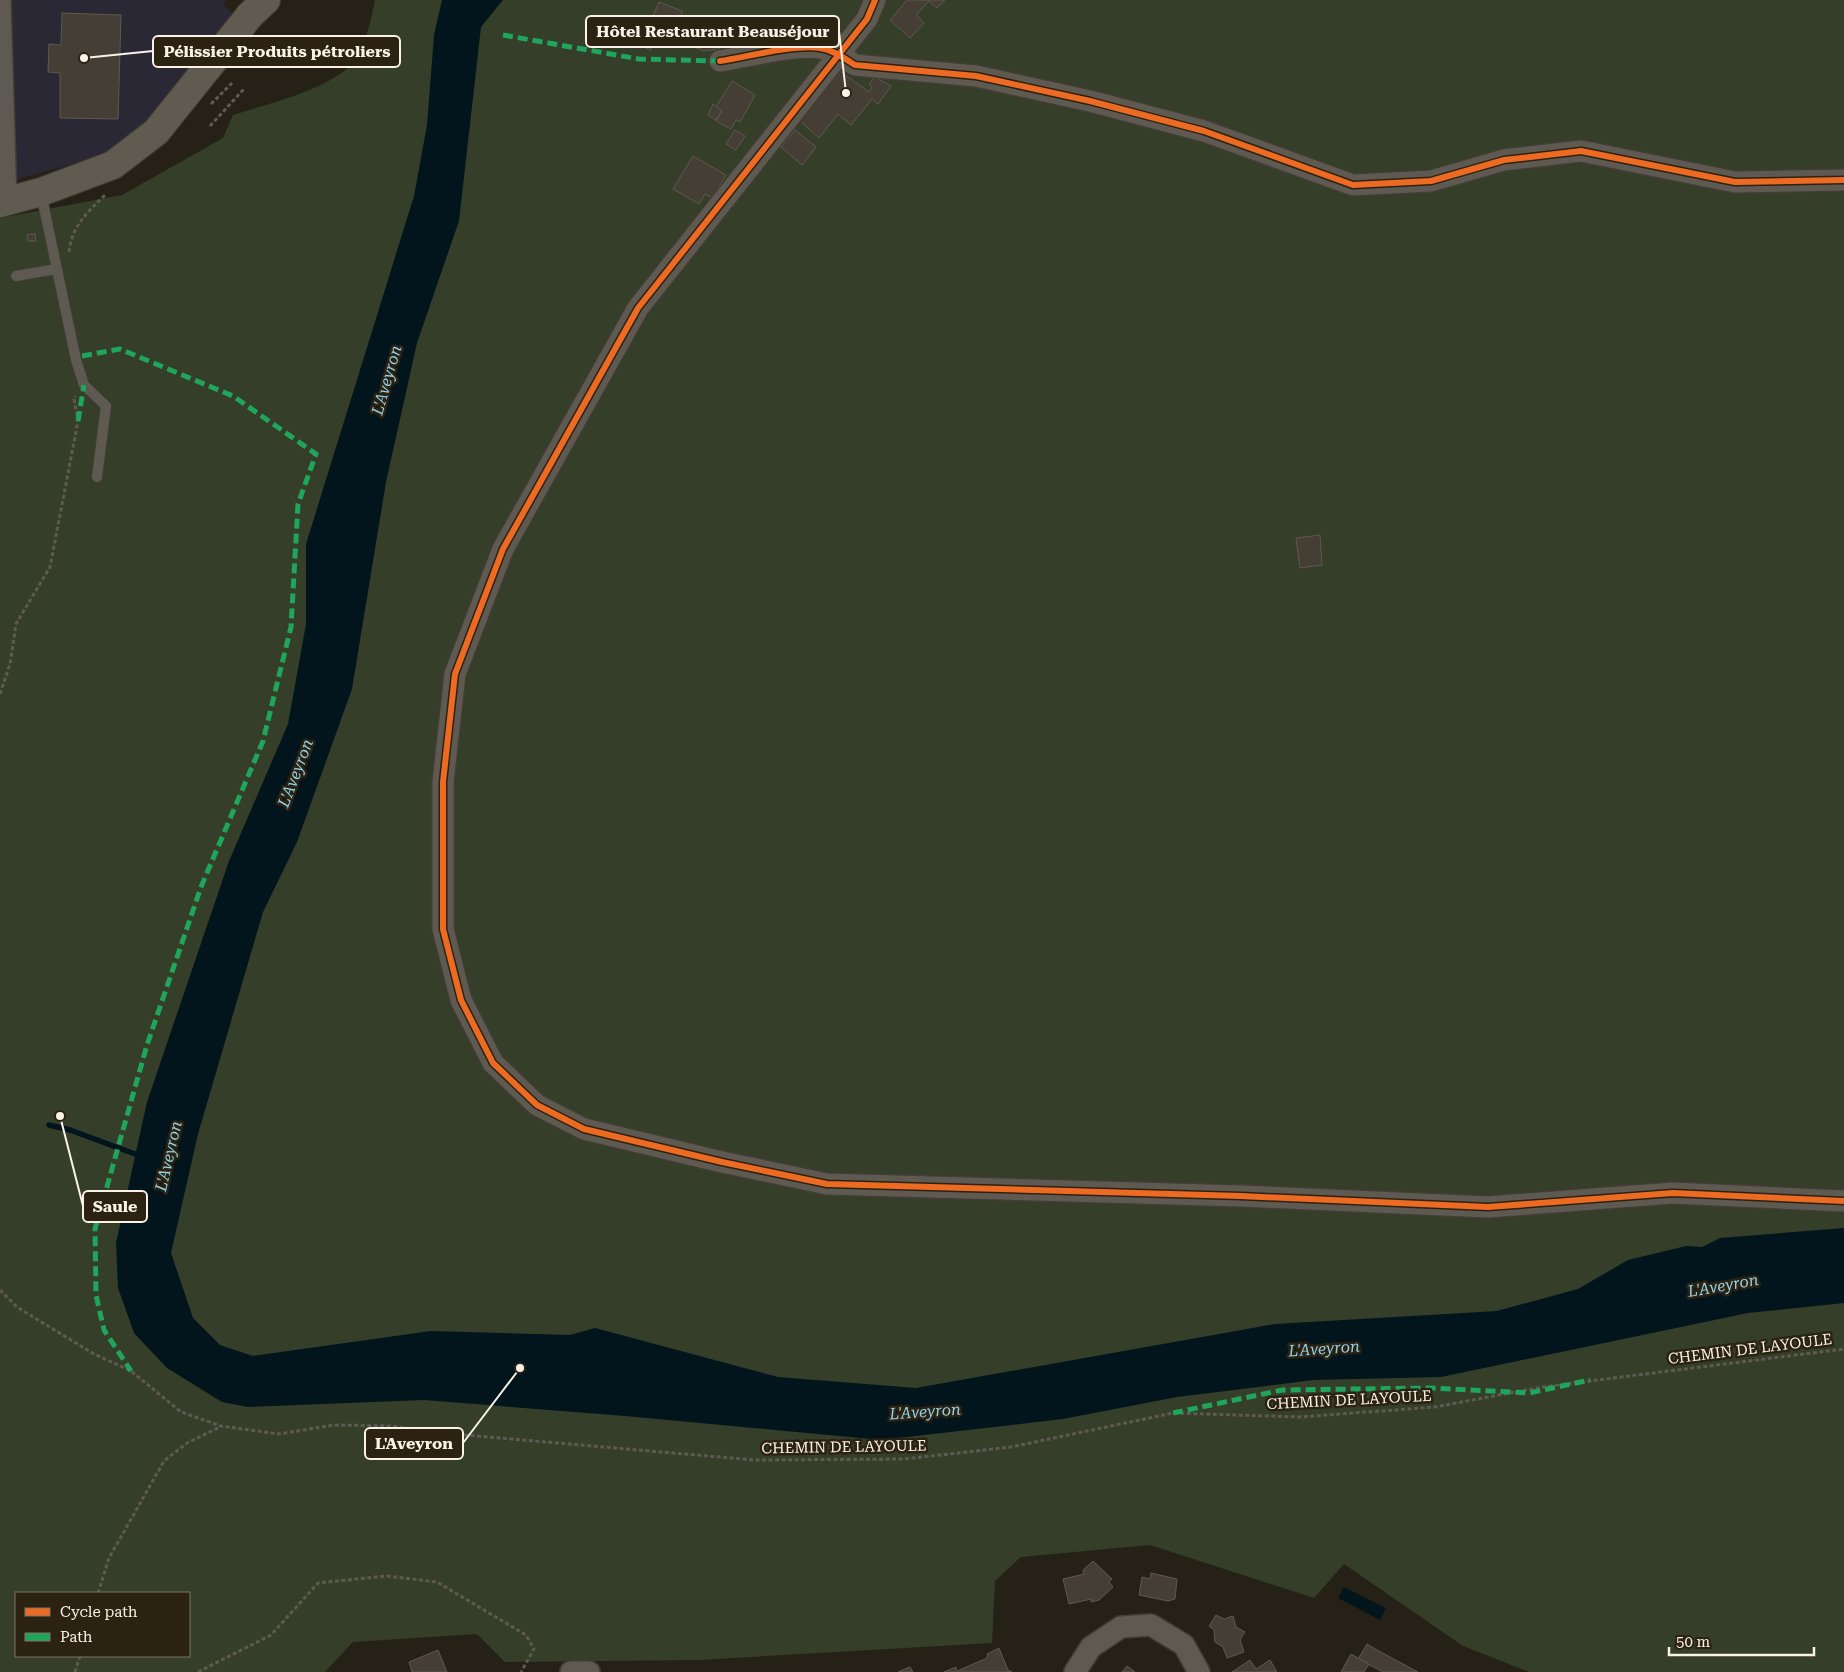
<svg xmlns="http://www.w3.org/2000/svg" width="1844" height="1672" viewBox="0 0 1844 1672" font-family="'Roboto Serif',serif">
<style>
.industrial{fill:#2a2834}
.green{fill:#343e29;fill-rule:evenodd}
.water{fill:#03151c}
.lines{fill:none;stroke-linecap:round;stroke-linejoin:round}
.stream{stroke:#03151c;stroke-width:5.5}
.building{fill:#453e35;stroke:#5e5950}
.lane-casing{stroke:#423d35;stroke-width:12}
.street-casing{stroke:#423d35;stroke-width:24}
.secondary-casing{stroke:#423d35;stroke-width:30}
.path{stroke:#5e5a52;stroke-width:3;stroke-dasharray:4 2.5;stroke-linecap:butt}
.lane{stroke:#5e5a52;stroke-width:10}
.street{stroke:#5e5a52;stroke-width:21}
.secondary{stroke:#5f5b50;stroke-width:28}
.quiet{stroke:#20a55d;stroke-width:5;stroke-dasharray:10 5;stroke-linecap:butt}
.cycleway-casing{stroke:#2c2211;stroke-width:9}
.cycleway{stroke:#ed6a23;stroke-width:6}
.labels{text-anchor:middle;stroke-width:5;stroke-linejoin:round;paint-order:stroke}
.street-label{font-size:15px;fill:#faf2e7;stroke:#2c2211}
.water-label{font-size:16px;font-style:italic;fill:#90d2ea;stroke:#2c2211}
.leader{fill:none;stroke:#faf2e7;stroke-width:2}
.callout-dot{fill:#faf2e7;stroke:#2c2211;stroke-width:2}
.callout{fill:#2c2211;stroke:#faf2e7;stroke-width:2}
.callout-label{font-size:16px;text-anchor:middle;font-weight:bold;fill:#faf2e7}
</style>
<rect width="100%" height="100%" fill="#262117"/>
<polygon class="industrial" points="0,0 226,0 223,5 233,14 167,103 112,153 0,184"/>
<path class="green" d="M375 0H1844V1672H1529L1463 1646 1344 1564 1314 1598 1150 1545 1021 1557 995 1581 992 1643 699 1660 505 1662 477 1634 353 1642 325 1672H0V218L122 195 223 138 233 115C266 104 333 89 354 61 366 44 371 20 375 0ZM16 1593H189V1656H16Z"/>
<g class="water">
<polygon points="442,0 503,0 481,27 459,221 417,343 386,482 352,689 297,842 263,912 198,1134 171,1253 193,1318 220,1345 253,1356 431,1331 570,1335 595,1328 778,1377 916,1388 1275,1324 1497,1311 1578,1289 1628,1260 1686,1246 1702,1247 1720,1238 1844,1228 1844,1303 1748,1313 1441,1377 1313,1380 1177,1397 1063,1419 881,1440 625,1416 424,1400 248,1407 222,1402 167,1368 134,1333 118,1288 116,1243 147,1102 229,861 288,724 306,624 306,544 414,196 427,125 434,35"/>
<polygon points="1344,1587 1386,1608 1380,1620 1338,1598"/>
</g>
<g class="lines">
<polyline class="stream" points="49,1125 70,1130 135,1154"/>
</g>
<g class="building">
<polygon points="907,0 945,0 937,8 929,1 916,15 924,23 910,38 890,20"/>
<polygon points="659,2 682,11 682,15 692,20 686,33 661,23 651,50 639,45 640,40 643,40"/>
<polygon points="62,13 121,15 118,119 60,118 60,73 48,72 49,44 61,45"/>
<polygon points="693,18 725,33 719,49 703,51 682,41"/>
<polygon points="840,71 869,92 872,87 869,84 875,77 891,86 878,104 872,99 851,125 838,114 819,138 800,121"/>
<polygon points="732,81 755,95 740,122 736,120 731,129 716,121 722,111 716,107"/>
<polygon points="713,104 722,111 716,120 708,115"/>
<polygon points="735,130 745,136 736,150 726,144"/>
<polygon points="795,130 816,147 802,165 781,147"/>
<polygon points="693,156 726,175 712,198 705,194 699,204 673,189"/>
<polygon points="31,234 35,234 36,241 28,241 27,235"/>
<polygon points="1320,535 1322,565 1300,568 1296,538"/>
<polygon points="1093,1561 1112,1579 1109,1582 1113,1587 1099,1600 1091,1602 1091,1599 1069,1604 1063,1579 1084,1574 1083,1570"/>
<polygon points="1151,1573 1177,1579 1175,1599 1168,1601 1139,1595 1142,1577 1150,1579"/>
<polygon points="1216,1615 1224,1619 1233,1616 1236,1627 1245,1632 1240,1640 1244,1652 1227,1658 1223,1647 1215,1642 1214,1630 1209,1626"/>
<polygon points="1367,1644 1377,1650 1418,1672 1383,1672 1358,1659"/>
<polygon points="999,1648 1008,1670 1012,1672 944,1672 956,1667 957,1671 985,1659 988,1656 987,1654"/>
<polygon points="438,1650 447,1672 412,1672 409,1662"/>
<polygon points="1351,1654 1369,1664 1364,1672 1341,1672"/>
<polygon points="1250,1660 1256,1669 1270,1660 1277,1672 1232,1672"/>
<polygon points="1127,1666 1134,1671 1135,1672 1122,1672"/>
<polygon points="910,1667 913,1672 898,1672"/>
</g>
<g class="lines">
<defs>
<g id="lane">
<polyline points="41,193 76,360 84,385 106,406 97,477"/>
<polyline points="16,276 56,269"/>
</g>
<g id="street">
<polyline points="0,0 6,202"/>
<polyline points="875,0 867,19 638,308 503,549 455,674 443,782 443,929 461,1000 493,1063 537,1105 584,1129 722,1162 827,1184 1241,1196 1488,1207 1673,1193 1844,1201"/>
<path d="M720 61C747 57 794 44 820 48 833 50 844 58 855 65L976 76 1090 101 1204 131 1353 185 1431 181 1504 160 1581 151 1735 182 1844 180"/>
<polyline points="571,1672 589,1672"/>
<polyline points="1075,1672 1091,1647 1121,1627 1151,1625 1184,1645 1199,1672"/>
</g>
<polyline id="secondary" points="0,203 41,192 113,165 156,132 250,15 266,0"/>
</defs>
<use href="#lane" class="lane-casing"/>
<use href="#street" class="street-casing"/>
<use href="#secondary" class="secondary-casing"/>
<g class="path">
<polyline points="211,104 232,83"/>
<polyline points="210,126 244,89"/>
<path d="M69 252C72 225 88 212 106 194"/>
<polyline points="0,694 10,664 16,624 50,567 78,421 74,399 76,396"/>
<polyline points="0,1290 17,1307 48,1326 94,1354 131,1371 181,1412 221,1426 279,1434 334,1425 391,1426 442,1433 754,1460 905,1459 1011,1447 1173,1413 1299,1417 1435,1407 1542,1387 1844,1349"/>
<polyline points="98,1593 109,1558 164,1461 187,1443 220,1427"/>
<polyline points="75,1672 80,1656"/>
<polyline points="198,1672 271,1635 318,1583 386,1576 437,1582 526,1635 534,1649 521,1672"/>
</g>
<use href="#lane" class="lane"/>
<use href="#street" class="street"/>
<use href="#secondary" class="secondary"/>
<g class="quiet">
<polyline points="503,35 639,59 720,61"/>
<polyline points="82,356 120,349 233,396 316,454 298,504 291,627 263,741 201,887 147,1045 95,1229 96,1295 104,1330 131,1371"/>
<polyline points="78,421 84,385"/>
<polyline points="1173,1413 1282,1390 1432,1388 1529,1393 1590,1380"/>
</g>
<defs>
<g id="cycleway">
<polyline points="875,0 867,19 638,308 503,549 455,674 443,782 443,929 461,1000 493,1063 537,1105 584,1129 722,1162 827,1184 1241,1196 1488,1207 1673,1193 1844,1201"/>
<path d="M720 61C747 57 794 44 820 48 833 50 844 58 855 65L976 76 1090 101 1204 131 1353 185 1431 181 1504 160 1581 151 1735 182 1844 180"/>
</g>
</defs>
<use href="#cycleway" class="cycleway-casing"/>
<use href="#cycleway" class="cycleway"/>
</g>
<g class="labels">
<g class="street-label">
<text transform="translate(1750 1349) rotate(-7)" y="5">CHEMIN DE LAYOULE</text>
<text transform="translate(1349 1400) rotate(-3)" y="5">CHEMIN DE LAYOULE</text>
<text transform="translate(844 1447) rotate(-1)" y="5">CHEMIN DE LAYOULE</text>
</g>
<g class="water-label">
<text transform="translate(386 380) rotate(-74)" y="6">L'Aveyron</text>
<text transform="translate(295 773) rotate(-69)" y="6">L'Aveyron</text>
<text transform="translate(168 1156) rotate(-77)" y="6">L'Aveyron</text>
<text transform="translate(1723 1285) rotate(-10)" y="6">L'Aveyron</text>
<text transform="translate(1324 1348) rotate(-4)" y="6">L'Aveyron</text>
<text transform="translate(925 1411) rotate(-4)" y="6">L'Aveyron</text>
</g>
</g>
<path class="leader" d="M846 93L839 31M84 58L153 51M60 1116L83 1206M520 1368L463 1443"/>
<g class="callout-dot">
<circle cx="846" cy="93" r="5"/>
<circle cx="84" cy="58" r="5"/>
<circle cx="60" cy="1116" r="5"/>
<circle cx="520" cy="1368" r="5"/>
</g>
<g class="callout">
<rect x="586" y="16" width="253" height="31" rx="5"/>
<rect x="153" y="36" width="247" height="31" rx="5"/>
<rect x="83" y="1191" width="64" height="31" rx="5"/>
<rect x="365" y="1428" width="98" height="31" rx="5"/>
</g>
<g class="callout-label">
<text x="713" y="37">Hôtel Restaurant Beauséjour</text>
<text x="277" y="57">Pélissier Produits pétroliers</text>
<text x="115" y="1212">Saule</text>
<text x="414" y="1449">L'Aveyron</text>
</g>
<rect x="15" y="1592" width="175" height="65" fill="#2c2211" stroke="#7e7567"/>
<rect x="25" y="1608" width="25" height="8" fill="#ed6a23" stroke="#7e7567"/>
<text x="60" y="1617" font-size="15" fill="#faf2e7">Cycle path</text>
<rect x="25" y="1633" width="25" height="8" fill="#20a55d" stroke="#7e7567"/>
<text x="60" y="1642" font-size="15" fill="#faf2e7">Path</text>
<path d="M1669 1647v8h145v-8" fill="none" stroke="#faf2e7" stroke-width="2.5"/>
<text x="1676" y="1647" font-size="15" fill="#faf2e7" stroke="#2c2211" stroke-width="4" paint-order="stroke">50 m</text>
</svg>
